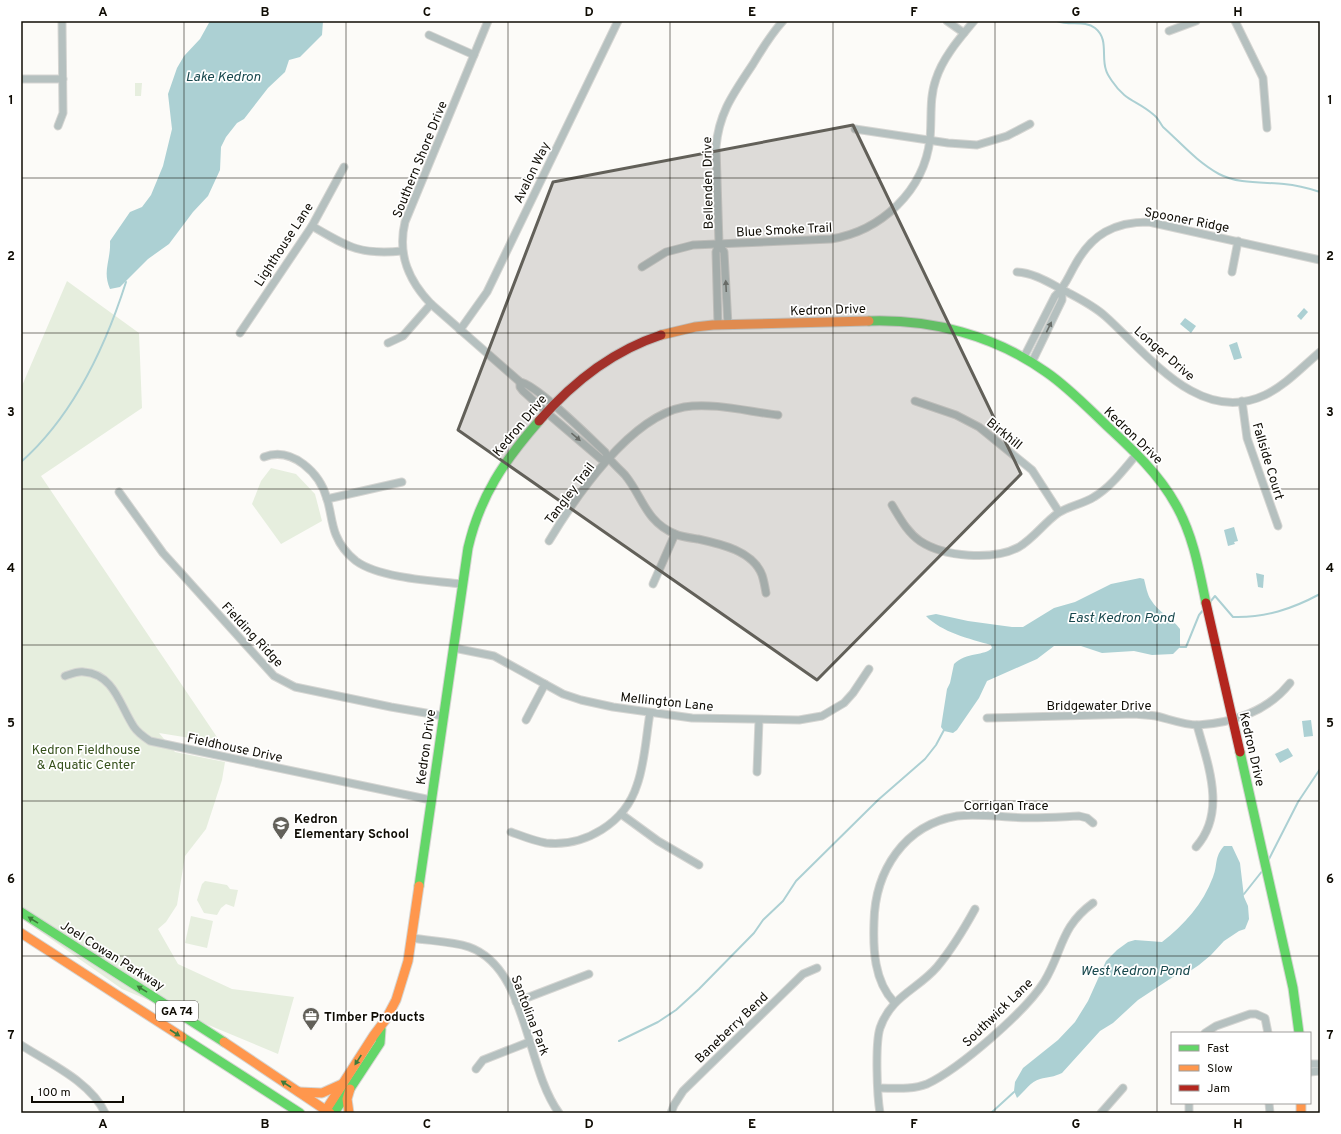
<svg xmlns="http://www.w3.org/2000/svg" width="1341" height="1134" viewBox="0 0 1341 1134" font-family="Overpass,sans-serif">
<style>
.green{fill:#e6eede}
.water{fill:#acd0d3}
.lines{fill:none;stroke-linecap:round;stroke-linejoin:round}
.stream{stroke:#acd0d3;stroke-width:2}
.street-casing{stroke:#d5d5d2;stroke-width:9}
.fast-casing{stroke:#d5d5d2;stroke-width:11}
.slow-casing{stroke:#d5d5d2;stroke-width:11}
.jam-casing{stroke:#d5d5d2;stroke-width:11}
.street{stroke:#b5c0bf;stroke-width:7}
.fast{stroke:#63d668;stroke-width:9}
.slow{stroke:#ff974d;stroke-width:9}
.jam{stroke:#b3261e;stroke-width:9}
.oneway{fill:#6a6f6b}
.oneway2{fill:#3d7b3b}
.marked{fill:#626059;fill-opacity:0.2;stroke:#626059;stroke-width:3;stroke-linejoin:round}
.grid{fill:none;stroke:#0f0c04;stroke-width:1;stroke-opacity:0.55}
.labels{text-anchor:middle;stroke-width:3.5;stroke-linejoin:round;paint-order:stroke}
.shield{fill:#fff;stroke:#57554f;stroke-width:1}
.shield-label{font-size:12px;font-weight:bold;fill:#0f0c04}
.street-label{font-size:13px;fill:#0f0c04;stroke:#fff}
.park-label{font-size:13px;fill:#35501b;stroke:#fff}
.poi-label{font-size:13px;font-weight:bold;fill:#0f0c04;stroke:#fff;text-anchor:start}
.water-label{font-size:14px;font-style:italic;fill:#18484d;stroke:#fff}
.neatline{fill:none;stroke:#0f0c04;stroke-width:1.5}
.grid-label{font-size:13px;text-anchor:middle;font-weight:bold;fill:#0f0c04}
</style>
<rect width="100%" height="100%" fill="#fcfbf8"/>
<g class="green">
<polygon points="135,83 142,83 141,96 135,96"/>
<polygon points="67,281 139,333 142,408 41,476 221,743 159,733 175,752 225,762 222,780 206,829 185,856 177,905 166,922 158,929 178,964 232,989 294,997 278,1054 122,989 21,918 21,388"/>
<polygon points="271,468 296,474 315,494 322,521 281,544 252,504 261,481"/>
<polygon points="205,881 227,885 230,889 238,890 234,907 226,904 221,908 217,915 204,913 197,900 202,884"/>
<polygon points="191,916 213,921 207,948 185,943"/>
</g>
<g class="water">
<path d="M210 21H323L322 35 300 57 289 60 285 72 268 88 244 119 237 123 226 137 221 147 220 170 208 196 193 212 169 244 148 259 120 287 110 289C102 270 111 261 110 241L130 212 142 207 151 195 163 166 172 129 168 94 177 68 184 56 200 39Z"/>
<polygon points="1304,308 1308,312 1301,320 1297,316"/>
<polygon points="1185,318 1196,326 1191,333 1180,324"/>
<polygon points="1237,342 1242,358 1234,360 1229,345"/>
<polygon points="1234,527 1238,541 1234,542 1235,544 1228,546 1224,530"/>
<polygon points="1256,573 1264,575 1263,588 1258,587"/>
<path d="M1140 578 1144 579C1146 586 1147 594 1151 600 1158 612 1172 618 1180 629V647L1173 654 1152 655 1134 651 1102 653 1081 646H1054L1037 659 987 681 979 698 957 730 953 733 944 731 941 727 947 689 950 683 954 664C966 652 985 656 992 648L991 645C970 639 941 632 926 616L936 614 968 621 1012 627H1023L1054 608 1075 602 1111 584Z"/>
<polygon points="1311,720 1313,736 1304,737 1302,721"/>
<polygon points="1288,748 1293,756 1280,763 1275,754"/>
<path d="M1224 846H1232L1240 863 1244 897 1248 906 1249 919 1245 929 1239 931 1224 941 1211 955 1199 965 1190 971 1179 973 1138 1000 1113 1023 1100 1031 1062 1073C1054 1077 1048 1077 1040 1079 1031 1081 1024 1092 1017 1098L1014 1091 1015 1082 1023 1068 1058 1040 1075 1022 1088 1001 1106 961 1117 950 1128 942 1135 940 1162 942C1184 925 1203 904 1213 877 1218 865 1214 857 1224 846Z"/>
</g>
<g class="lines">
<g class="stream">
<path d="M1057 21C1069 26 1085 20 1095 28 1109 39 1101 56 1106 70 1107 74 1110 78 1112 81 1126 102 1137 100 1154 115 1158 118 1160 123 1163 127 1181 143 1197 162 1219 174 1238 184 1263 182 1284 184 1296 185 1308 188 1320 192"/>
<path d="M21 462C74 415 105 348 126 282"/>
<path d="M1210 602 1215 596 1233 617C1265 618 1292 609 1320 594"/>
<polyline points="1180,647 1186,647 1199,615 1204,609"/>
<polyline points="1268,861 1298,802 1320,769"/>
<polyline points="1244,894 1263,870"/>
<polyline points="619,1041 658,1022 676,1010 699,989 754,933 763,920 783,901 796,881 878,800 925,759 936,745 944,730"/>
<polyline points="991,1113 1014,1092"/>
</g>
<defs>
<g id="street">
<path d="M488 21 405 222C397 255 409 281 431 304L520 382C536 384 591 439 605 452 610 462 618 467 625 475 643 497 645 521 675 534 682 537 691 538 698 539 721 544 753 551 762 575 764 581 765 587 766 593"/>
<polyline points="947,21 964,33"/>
<polyline points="1235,21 1263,78 1267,128"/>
<polyline points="1169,31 1196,21"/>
<polyline points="429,35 474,55"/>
<polyline points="21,79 63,79"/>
<polyline points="58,126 63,113 62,22"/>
<polyline points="855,129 948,143 977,145 1007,136 1030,124"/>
<path d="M312 226C348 247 359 255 402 251"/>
<polyline points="719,244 724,252 728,325"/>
<path d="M642 267 666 252 693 245 831 239C881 231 924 191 930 139 932 119 929 98 936 79 943 57 960 38 974 21"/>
<path d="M1017 272C1035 273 1051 284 1067 292 1080 299 1094 306 1105 316 1148 354 1199 426 1265 395 1286 385 1302 367 1320 352"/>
<polyline points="1232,272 1238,241"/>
<path d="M718 325 716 252 719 244 716 147C719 112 734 93 753 64 762 49 771 34 783 21"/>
<polyline points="460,330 487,292 618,21"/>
<polyline points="240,333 312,226 344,167"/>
<polyline points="388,343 403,336 431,304"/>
<path d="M1024 357 1055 296C1065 287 1068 277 1075 265 1092 234 1114 222 1149 222L1320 260"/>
<polyline points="1032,362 1062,300 1062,290"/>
<polyline points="520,382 520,387 523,391 546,412 601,459 609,460"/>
<polyline points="915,401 956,415 979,427 1032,470 1059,512"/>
<polyline points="1242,401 1247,438 1278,526"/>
<path d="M264 457C292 446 320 473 327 499 331 511 331 523 336 535 340 545 347 554 356 561 379 578 434 581 462 584"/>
<polyline points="119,492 163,553 274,676 295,687 391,707 443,716"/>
<polyline points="327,499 402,482"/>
<path d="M892 505C900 518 907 532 920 541 944 557 993 561 1019 547 1034 538 1044 523 1058 513 1069 506 1083 504 1094 497 1111 487 1124 469 1137 454"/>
<path d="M549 541C576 496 630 417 684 407 713 402 750 412 778 415"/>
<polyline points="653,584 675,534"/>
<polyline points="454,648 494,656 563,694 581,700 613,707 692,718 799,720 822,716 844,703 853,693 869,669"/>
<path d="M65 676C71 674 78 671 84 672 114 674 120 706 134 727 138 733 144 737 150 741L431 800"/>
<path d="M987 718 1135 714C1142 715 1149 715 1156 716 1169 719 1184 725 1198 725 1233 723 1268 711 1290 683"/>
<polyline points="526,720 545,684"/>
<polyline points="757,772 759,720"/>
<polyline points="621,814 658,841 699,865"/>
<path d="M511 832C522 836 534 841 546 843 585 847 625 823 637 785 645 763 646 736 650 713"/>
<path d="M1196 847C1227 812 1208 765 1197 725"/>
<path d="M412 938C430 941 451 941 469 947 528 968 525 1067 559 1113"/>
<polyline points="516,1002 589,974"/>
<path d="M894 1002C874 981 873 949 874 922 875 871 904 825 957 816 974 814 992 816 1009 817 1032 819 1056 817 1079 816L1087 818 1093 823"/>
<polyline points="1205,1033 1216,1026 1250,1014 1256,1014 1265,1018 1268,1033"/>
<path d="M21 1045C49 1063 91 1082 105 1113"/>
<polyline points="1310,1064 1320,1064"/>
<polyline points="476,1069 483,1060 529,1042"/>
<polyline points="1310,1072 1320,1071"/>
<path d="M879 1088C894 1088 912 1090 927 1084 959 1069 1025 1012 1044 982 1063 951 1060 927 1093 903"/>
<polyline points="1189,1103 1189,1113"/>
<polyline points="1269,1103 1270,1113"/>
<polyline points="671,1113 674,1105 683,1091 803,974 817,968"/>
<path d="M880 1113C877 1095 875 1044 880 1028 891 996 917 990 937 967 952 949 964 929 975 909"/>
<polyline points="1101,1113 1123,1088"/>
</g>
<g id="fast">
<path d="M869 321C931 319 994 335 1046 372 1068 387 1087 407 1107 426 1133 450 1159 474 1176 505 1193 535 1199 569 1206 603"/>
<polyline points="1240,752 1293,988 1299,1033"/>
<path d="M419 886 468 548C480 496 504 461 539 421"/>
<polyline points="21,912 224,1042"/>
<polyline points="182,1037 300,1113"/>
<polyline points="334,1113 380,1043 381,1029"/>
</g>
<g id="slow">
<polyline points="661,335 695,327 713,325 869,321"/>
<polyline points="21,933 182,1037"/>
<polyline points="224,1042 330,1113"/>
<polyline points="299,1092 322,1093 342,1084"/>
<polyline points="1301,1103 1301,1113"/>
<polyline points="324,1113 374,1035 386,1019 396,1000 408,961 419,886"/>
<polyline points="349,1113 347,1099 350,1089"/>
</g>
<g id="jam">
<path d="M539 421C572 383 612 351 661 335"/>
<polyline points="1206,603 1240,752"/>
</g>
</defs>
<use href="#street" class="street-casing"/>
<use href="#fast" class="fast-casing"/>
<use href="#slow" class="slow-casing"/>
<use href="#jam" class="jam-casing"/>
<use href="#street" class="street"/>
<use href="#fast" class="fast"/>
<use href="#slow" class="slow"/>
<use href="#jam" class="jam"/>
</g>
<defs><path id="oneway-solid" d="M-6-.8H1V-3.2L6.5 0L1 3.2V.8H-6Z"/></defs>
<g class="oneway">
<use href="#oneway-solid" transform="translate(726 286) rotate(-93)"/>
<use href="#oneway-solid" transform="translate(1049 327) rotate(-64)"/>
<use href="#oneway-solid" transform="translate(576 437) rotate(40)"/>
</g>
<g class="oneway2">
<use href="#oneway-solid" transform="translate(33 920) rotate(-148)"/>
<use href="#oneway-solid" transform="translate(142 989) rotate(-148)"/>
<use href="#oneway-solid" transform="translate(175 1033) rotate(33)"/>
<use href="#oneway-solid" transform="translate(358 1060) rotate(123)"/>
<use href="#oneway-solid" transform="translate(286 1084) rotate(-147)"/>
</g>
<path class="marked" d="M853 125 1021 474 817 680 458 430 553 182Z"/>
<path class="grid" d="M184 21V1113M346 21V1113M508 21V1113M670 21V1113M833 21V1113M995 21V1113M1157 21V1113M21 178H1320M21 333H1320M21 489H1320M21 645H1320M21 801H1320M21 956H1320"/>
<defs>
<symbol id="school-pin" viewBox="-11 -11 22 30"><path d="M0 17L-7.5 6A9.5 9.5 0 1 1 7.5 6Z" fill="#626059" stroke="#fff"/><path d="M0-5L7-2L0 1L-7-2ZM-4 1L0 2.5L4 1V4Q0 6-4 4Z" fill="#fff"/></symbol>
<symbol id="office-pin" viewBox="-11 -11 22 30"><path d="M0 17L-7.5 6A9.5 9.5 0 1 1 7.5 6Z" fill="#626059" stroke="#fff"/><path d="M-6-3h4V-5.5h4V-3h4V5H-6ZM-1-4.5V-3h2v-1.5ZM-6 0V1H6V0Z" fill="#fff"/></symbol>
</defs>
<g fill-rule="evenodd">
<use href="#school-pin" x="271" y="815" width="20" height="27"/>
<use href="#office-pin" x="301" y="1006" width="20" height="27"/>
</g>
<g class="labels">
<rect class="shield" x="156" y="1001" width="42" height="20" rx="3"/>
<g class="shield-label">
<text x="177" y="1015">GA 74</text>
</g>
<g class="street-label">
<text transform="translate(419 159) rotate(-68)" y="5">Southern Shore Drive</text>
<text transform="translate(531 172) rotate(-64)" y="5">Avalon Way</text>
<text transform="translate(707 183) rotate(-91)" y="5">Bellenden Drive</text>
<text transform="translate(1187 219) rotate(11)" y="5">Spooner Ridge</text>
<text transform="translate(784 229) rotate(-3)" y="5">Blue Smoke Trail</text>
<text transform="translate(283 244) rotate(-57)" y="5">Lighthouse Lane</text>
<text transform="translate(828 309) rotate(-2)" y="5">Kedron Drive</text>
<text transform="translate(1165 353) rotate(41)" y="5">Longer Drive</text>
<text transform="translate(519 425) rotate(-50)" y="5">Kedron Drive</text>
<text transform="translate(1005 433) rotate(39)" y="5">Birkhill</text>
<text transform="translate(1134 435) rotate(44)" y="5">Kedron Drive</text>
<text transform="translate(1269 461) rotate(73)" y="5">Fallside Court</text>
<text transform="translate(569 493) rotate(-53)" y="5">Tangley Trail</text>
<text transform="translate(253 634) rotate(47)" y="5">Fielding Ridge</text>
<text transform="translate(667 701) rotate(6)" y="5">Mellington Lane</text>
<text x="1099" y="710">Bridgewater Drive</text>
<text transform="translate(235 747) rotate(12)" y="5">Fieldhouse Drive</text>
<text transform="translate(425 747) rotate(-82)" y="5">Kedron Drive</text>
<text transform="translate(1253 749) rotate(77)" y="5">Kedron Drive</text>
<text x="1006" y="810">Corrigan Trace</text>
<text transform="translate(113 955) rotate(32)" y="5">Joel Cowan Parkway</text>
<text transform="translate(997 1012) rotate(-44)" y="5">Southwick Lane</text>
<text transform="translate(531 1015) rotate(69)" y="5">Santolina Park</text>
<text transform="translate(731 1027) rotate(-44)" y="5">Baneberry Bend</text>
</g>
<g class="park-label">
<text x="86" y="754">Kedron Fieldhouse<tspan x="86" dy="15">&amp; Aquatic Center</tspan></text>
</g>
<g class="poi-label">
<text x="294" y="823">Kedron<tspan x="294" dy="15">Elementary School</tspan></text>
<text x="324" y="1021">TImber Products</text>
</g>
<g class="water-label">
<text x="223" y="81">Lake Kedron</text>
<text x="1121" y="622">East Kedron Pond</text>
<text x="1135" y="975">West Kedron Pond</text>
</g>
</g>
<rect width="1341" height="1134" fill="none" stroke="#ffffff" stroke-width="44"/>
<rect x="1171" y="1032" width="140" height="72" fill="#ffffff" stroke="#9f9e9b"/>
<rect x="1179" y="1045" width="20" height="6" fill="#63d668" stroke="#9f9e9b"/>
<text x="1207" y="1052" font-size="12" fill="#0f0c04">Fast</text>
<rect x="1179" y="1065" width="20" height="6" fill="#ff974d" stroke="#9f9e9b"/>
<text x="1207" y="1072" font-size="12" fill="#0f0c04">Slow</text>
<rect x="1179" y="1085" width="20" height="6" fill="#b3261e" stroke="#9f9e9b"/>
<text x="1207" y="1092" font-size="12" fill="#0f0c04">Jam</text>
<path d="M32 1096v6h91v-6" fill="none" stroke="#0f0c04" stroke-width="2"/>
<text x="38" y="1096" font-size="12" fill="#0f0c04" stroke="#ffffff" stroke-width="3" paint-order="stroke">100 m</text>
<rect x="22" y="22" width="1297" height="1090" class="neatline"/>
<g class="grid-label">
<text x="103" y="16">A</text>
<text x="265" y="16">B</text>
<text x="427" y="16">C</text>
<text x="589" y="16">D</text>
<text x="752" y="16">E</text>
<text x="914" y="16">F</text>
<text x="1076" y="16">G</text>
<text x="1238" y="16">H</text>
<text x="11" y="104">1</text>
<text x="1330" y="104">1</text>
<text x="11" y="260">2</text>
<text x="1330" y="260">2</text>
<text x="11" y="416">3</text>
<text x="1330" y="416">3</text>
<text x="11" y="572">4</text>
<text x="1330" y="572">4</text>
<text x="11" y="727">5</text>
<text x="1330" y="727">5</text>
<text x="11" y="883">6</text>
<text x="1330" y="883">6</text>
<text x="11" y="1039">7</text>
<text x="1330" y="1039">7</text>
<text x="103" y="1128">A</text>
<text x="265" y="1128">B</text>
<text x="427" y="1128">C</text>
<text x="589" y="1128">D</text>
<text x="752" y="1128">E</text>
<text x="914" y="1128">F</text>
<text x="1076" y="1128">G</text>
<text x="1238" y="1128">H</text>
</g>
</svg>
